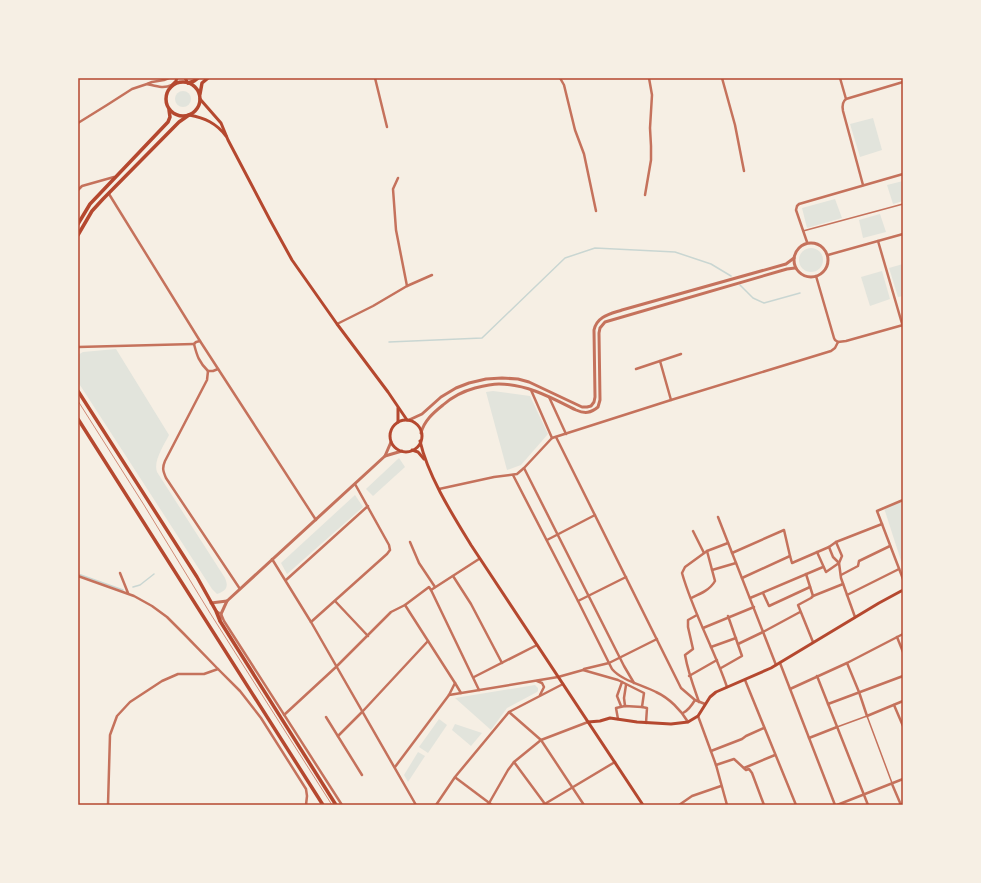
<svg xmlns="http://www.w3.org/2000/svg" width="981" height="883" viewBox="0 0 981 883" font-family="Barlow,sans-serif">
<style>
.green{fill:#e2e4dc}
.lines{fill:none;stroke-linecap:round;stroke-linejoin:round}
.stream{stroke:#c9d6d2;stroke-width:1.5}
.pedestrian{stroke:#c5725c;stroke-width:1.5}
.minor{stroke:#c5725c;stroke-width:2.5}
.tertiary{stroke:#c5725c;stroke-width:3}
.secondary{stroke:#b5482f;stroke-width:3}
.primary{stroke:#b5482f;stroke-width:3.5}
.tram{stroke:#cf8b77;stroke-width:1}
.neatline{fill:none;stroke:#b5482f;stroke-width:1.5}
</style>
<rect width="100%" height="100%" fill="#f6efe4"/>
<g class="green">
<circle cx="183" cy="99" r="8"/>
<polygon points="873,118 882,150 860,157 850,124"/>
<polygon points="903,181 903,201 893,204 887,185"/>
<polygon points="835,199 842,218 807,228 802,208"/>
<polygon points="880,214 886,232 863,238 859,220"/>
<circle cx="811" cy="260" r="12"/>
<polygon points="903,264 903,296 898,297 889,268"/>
<polygon points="882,271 890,299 870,306 861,277"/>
<path d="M116 349 169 435C164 445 153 461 157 472L225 578C229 587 226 591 217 594L212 589 78 382V355L83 352Z"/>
<polygon points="493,391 530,396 548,434 521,465 507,470 486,392"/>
<polygon points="399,458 405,467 373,496 366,489"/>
<polygon points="355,495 363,507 287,574 281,563"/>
<polygon points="902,502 903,506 903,567 884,508"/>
<polygon points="535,685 538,688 538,691 537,692 507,708 491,730 455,698"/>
<polygon points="439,719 447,725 428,753 419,747"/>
<polygon points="455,724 482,733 471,746 452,730"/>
<polygon points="418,752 425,756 408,782 404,775"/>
</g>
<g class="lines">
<g class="stream">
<polyline points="740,285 753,298 764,303 800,293"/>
<polyline points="389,342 482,338 565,258 595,248 675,252 711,264 731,276"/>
<polyline points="78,574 123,590"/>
<polyline points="133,587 140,585 154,574"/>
</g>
<g class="pedestrian">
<polyline points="803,231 903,204"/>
<polyline points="837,727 867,716 892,783"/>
</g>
<g class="minor">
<polyline points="375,78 387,127"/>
<polyline points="560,78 564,85 575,130 584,154 596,211"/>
<polyline points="722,78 735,125 744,171"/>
<polyline points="840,78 846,99"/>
<path d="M147 84C156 86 163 89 172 85"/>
<polyline points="78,123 107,105 132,89 147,84 152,82 164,80 169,78"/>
<polyline points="398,178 393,189 396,230 407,286"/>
<path d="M863 185 843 111C842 106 842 102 846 99L903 82"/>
<polyline points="78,190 82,186 114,177"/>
<polyline points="109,194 200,341 316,520"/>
<polyline points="645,195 651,160 651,146 650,128 652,95 649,78"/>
<polyline points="878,241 903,327"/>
<polyline points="807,242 796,210 797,206 799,204 903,174"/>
<polyline points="828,255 903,234"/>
<polyline points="816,276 834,338 835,340 838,342"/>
<polyline points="337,324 373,306 407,286 432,275"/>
<path d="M200 341 196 342 194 344C197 356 199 362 208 371H213L218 369"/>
<polyline points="838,342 846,341 903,325"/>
<polyline points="78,347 194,344"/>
<polyline points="660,361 671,400"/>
<polyline points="636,369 681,354"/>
<path d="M208 371 207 380 165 461C162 468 163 471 166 478L240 589"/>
<polyline points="531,390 552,438"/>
<polyline points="549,397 566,434"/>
<polyline points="556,437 681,688 695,700 705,704"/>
<polyline points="524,468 624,666 634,683"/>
<path d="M513 475 578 601 612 669C622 681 643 685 656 692 669 698 681 710 688 722"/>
<polyline points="439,489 494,477 517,474 524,468 552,438 671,400 831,351 835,348 838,342"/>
<polyline points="903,500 877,511 903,579"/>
<polyline points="718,517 776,665"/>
<polyline points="693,531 704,553"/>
<polyline points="547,540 595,515"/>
<polyline points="410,542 419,563 435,587"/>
<polyline points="836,542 842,556 839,563 841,578 855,617"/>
<polyline points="817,552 826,572 839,563 833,557 829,547"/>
<polyline points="732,553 784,530 790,556 792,563 829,547 836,542 882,524"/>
<polyline points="272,559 311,622 416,805"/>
<polyline points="712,570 736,563"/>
<polyline points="120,573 128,593"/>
<polyline points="806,574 813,596"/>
<polyline points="841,575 858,566 859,561 890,546"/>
<polyline points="78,576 134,596 152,606 167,617 184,634 218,669 240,691 261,718 306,789 307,796 306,805"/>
<polyline points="453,576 471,604 502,663"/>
<polyline points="742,578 790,556"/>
<polyline points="286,580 368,506"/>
<polyline points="431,590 479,690"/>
<polyline points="763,593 769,606 810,587"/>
<polyline points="847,595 899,569"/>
<path d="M691 598C700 594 710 590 715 581L707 551"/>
<polyline points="750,598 823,567"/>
<polyline points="335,601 368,636"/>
<polyline points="578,601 626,577"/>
<polyline points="216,611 221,614 224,621 342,805"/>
<path d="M697 615 688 620V627L693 649 685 655C688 672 693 685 699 702"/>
<polyline points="311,622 387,554 390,550 389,545 355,484"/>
<polyline points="703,628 754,607"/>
<polyline points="897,637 903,652"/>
<polyline points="813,642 798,605 811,598 813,596 843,584"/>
<polyline points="738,644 763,632 800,612"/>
<polyline points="711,647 736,638"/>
<polyline points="780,663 835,805"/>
<polyline points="847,663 859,692 867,716 903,701"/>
<polyline points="721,668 742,656 728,616"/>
<polyline points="584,669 609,663 657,639"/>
<polyline points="689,676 717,660"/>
<polyline points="817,676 868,805"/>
<polyline points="474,677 537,645"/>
<polyline points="745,680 796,805"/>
<polyline points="537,681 542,683 544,687 540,695"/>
<polyline points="455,683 461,693"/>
<path d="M727 687C714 649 693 612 682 573L685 567 707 551 728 543"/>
<polyline points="790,689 847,663 903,634"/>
<polyline points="449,695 558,677 583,670 618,680 644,693 642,707 647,708 646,723"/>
<polyline points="828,704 903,676"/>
<polyline points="894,705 903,726"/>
<polyline points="621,706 617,696 622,682"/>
<polyline points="625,706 624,698 626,685"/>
<polyline points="509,712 541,740 584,805"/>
<path d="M683 713C689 710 692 705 695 700"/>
<polyline points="284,715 336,667 391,612 405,605 429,587 431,590 479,559"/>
<polyline points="698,716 716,765 727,805"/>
<polyline points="326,717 362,775"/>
<polyline points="618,719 616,708 625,706 642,707"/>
<polyline points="338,736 363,711 428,641"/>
<polyline points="809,738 837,727"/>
<polyline points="711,751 742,739 746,736 764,728"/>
<polyline points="514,762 545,804"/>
<polyline points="716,765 734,759 746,770 749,769 752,773 764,805"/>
<polyline points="395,767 449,695 455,683 405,605"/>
<polyline points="744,768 775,755"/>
<polyline points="456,778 492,805"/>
<polyline points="892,784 901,805"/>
<polyline points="108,805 110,735 117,716 130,702 162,681 178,674 204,674 218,669"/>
<polyline points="436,805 455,777 509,712 563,684"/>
<polyline points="488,805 508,770 514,762 541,740 588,722"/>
<polyline points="543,805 615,762"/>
<polyline points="679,805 692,796 721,786"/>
<polyline points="837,805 903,779"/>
</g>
<g class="tertiary">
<circle cx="811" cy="260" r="17"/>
<path d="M409 420 422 414 441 397 456 388 469 383 486 379 502 378 518 379 529 382 582 407H587L591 406 594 402 595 397 594 330C597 316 610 314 622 310L786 264 794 258"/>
<path d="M421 433C424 421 433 413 443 405 452 397 464 391 475 388 483 386 491 384 499 384 527 384 552 398 576 410 585 414 591 413 598 407L600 400 599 333 600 328 605 322 787 269 795 268"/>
<polyline points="385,456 402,451"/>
<polyline points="211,603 227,601"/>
<polyline points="220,621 221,614 227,601 385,456 391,442"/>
</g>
<g class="secondary">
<polyline points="185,78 188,83"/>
<polyline points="172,85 176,81 177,78"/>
<polyline points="200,99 221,123 228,140 270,220 292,260 337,324 388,392 407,420"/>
<path d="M189 115C205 118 216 123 226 136"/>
<polyline points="398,408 398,422"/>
<circle cx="406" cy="436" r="16"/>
<path d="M420 441C428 476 452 514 471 545L643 805"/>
<polyline points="412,450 418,452 424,459"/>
<polyline points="588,722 600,721 610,718 637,722 671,724 688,722 698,716 710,697 716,692 771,668 879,603 903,590"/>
</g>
<g class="primary">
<circle cx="183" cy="99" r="17"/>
<polyline points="188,83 194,81 198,78"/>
<polyline points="200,94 202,83 208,78"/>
<polyline points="78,224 90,204 168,122 170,117 169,110"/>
<polyline points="78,235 92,211 103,199 179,122 189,115"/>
<polyline points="78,391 197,577 216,611 220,621 336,805"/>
<polyline points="78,419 323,805"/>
</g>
<polyline class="tram" points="78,401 144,505 210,613 332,805"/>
</g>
<rect width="981" height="883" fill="none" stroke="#f6efe4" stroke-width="158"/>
<rect x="79" y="79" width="823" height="725" class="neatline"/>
</svg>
